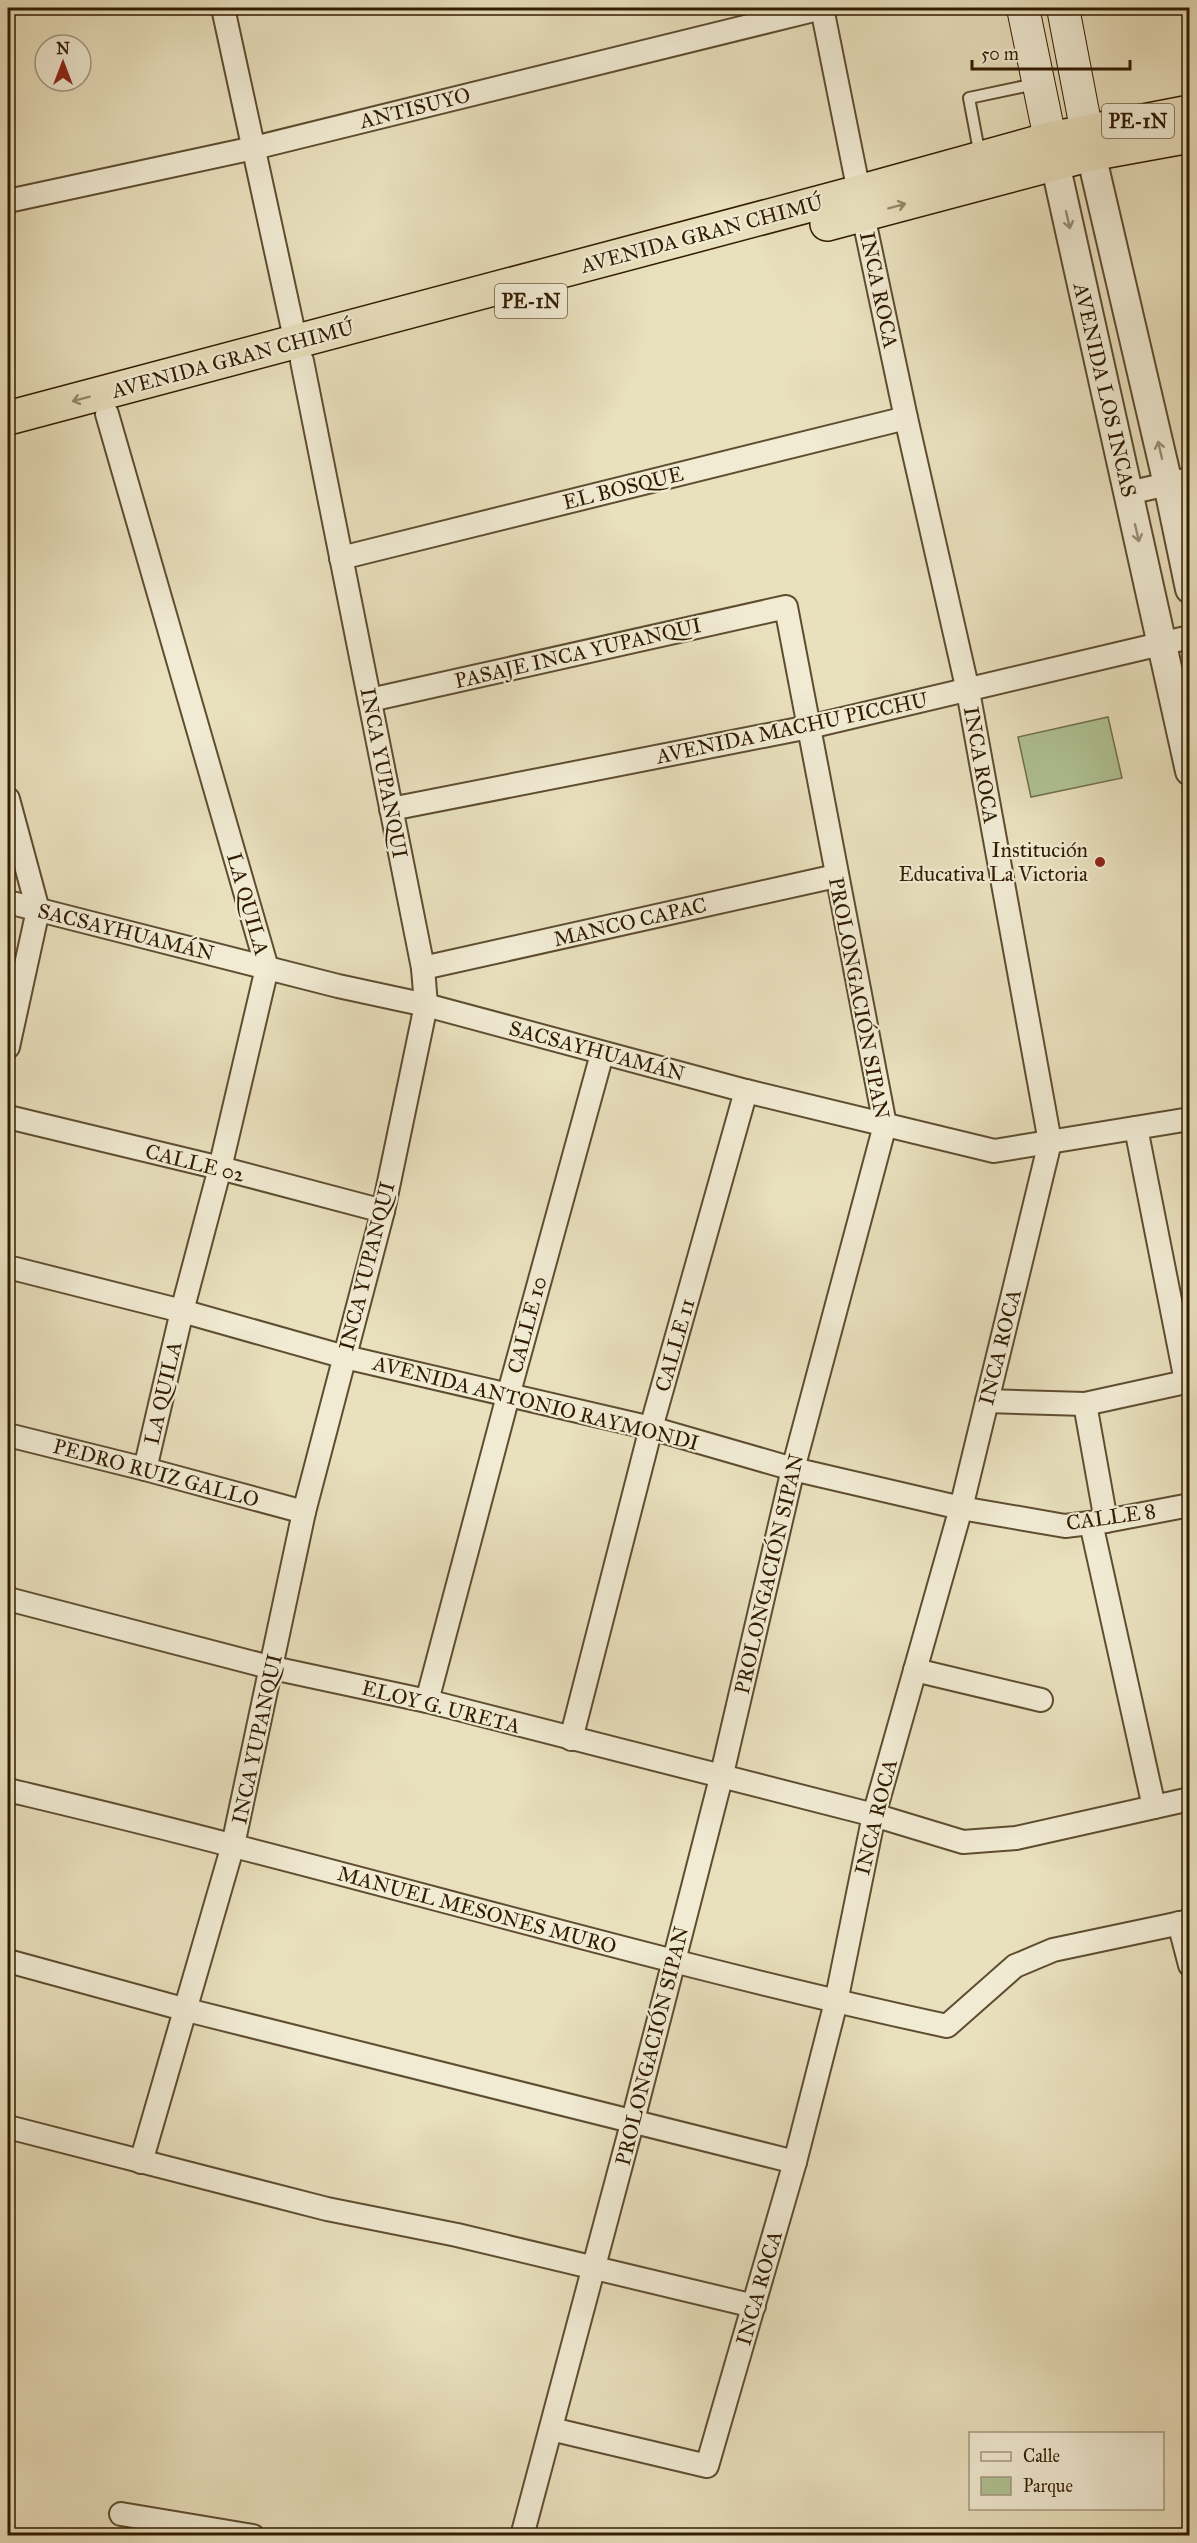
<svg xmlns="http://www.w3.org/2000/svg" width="1197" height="2543" viewBox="0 0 1197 2543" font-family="'IM FELL Great Primer',serif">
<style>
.green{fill:#b0c395;stroke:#70704b;stroke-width:1.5}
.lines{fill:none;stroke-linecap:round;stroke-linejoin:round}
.stream{stroke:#6e7d69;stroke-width:6}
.service-casing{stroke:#5f4d30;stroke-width:14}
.minor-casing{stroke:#5f4d30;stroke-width:26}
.tertiary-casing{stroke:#5f4d30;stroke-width:32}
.secondary-casing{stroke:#311c01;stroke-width:34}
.trunk-casing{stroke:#311c01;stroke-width:36}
.service{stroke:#f1ebd4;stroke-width:10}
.minor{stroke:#f1ebd4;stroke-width:22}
.tertiary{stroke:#f1ebd4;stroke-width:28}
.secondary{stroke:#f1ebd4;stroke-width:32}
.trunk{stroke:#e9e0bd;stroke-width:33}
.oneway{stroke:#968868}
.oneway2{stroke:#9b8e75}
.poi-dot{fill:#8f2418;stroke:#f1ebd4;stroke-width:2}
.labels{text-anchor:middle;stroke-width:4.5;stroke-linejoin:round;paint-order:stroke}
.shield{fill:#f1ebd4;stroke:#6b5a40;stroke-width:1.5}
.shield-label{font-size:20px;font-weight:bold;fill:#311c01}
.street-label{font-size:21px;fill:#311c01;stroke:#f1ebd4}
.poi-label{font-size:21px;fill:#311c01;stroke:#f1ebd4;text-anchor:end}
</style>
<rect width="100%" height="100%" fill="#e9e0bd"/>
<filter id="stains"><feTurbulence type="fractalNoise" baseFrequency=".00333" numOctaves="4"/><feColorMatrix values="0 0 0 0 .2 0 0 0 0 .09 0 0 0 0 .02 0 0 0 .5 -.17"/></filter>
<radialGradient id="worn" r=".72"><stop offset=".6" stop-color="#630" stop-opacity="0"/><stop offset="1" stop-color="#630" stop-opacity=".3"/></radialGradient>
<polygon class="green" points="1108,717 1122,778 1031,797 1018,737"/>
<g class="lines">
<polyline class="stream" points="133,2536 138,2536"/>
<defs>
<polyline id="service" points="980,156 969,98 1035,84"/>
<g id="minor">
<polyline points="223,8 296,343"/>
<polyline points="8,201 254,148 822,8 859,192"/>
<polyline points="107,414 267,968 220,1168 182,1311 145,1469"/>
<polyline points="1128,493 1190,479"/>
<polyline points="341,558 906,418"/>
<polyline points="370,700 786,607 885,1125 793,1469 721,1778 633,2120 522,2536"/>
<polyline points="8,799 38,910 8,1047"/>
<polyline points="391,809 809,727 1190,637"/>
<polyline points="8,902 338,986 426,1005 746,1091 994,1151 1190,1119"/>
<polyline points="423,968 836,876"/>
<polyline points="8,1117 220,1168 383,1211"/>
<polyline points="1136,1128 1186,1381"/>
<polyline points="8,1267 182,1311 345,1357 651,1428 793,1469 961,1508 1065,1526 1106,1521 1190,1505"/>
<polyline points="987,1401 1085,1404 1190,1381"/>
<polyline points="1085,1404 1106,1521"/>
<polyline points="8,1435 145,1469 304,1512"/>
<polyline points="1091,1523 1154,1807"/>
<polyline points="8,1599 273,1668 427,1701 874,1815 963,1842 1016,1838 1190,1799"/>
<polyline points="915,1670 1041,1700"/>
<polyline points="427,1701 508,1396 602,1054"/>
<polyline points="571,1739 651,1428 746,1091"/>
<path d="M8 1790C83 1808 159 1826 234 1846 472 1907 707 1974 947 2026L1015 1966 1053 1950 1190 1921"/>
<polyline points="1179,1923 1190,1965"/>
<polyline points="8,1961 187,2010 795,2162"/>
<polyline points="8,2127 327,2209 457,2235 754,2306"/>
<polyline points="141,2162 233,1845 304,1512 383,1211 426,1005 423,968 302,361"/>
<polyline points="551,2429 707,2466 795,2162 836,2002 874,1815 961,1508 1050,1142 968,691 906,418 863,215"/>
<polyline points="121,2514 253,2536"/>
</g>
<g id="tertiary">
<polyline points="1091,154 1168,484 1190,589"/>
<polyline points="1055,163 1190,771"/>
</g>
<g id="secondary">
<polyline points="1023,8 1055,163"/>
<polyline points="1063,8 1091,154"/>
</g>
<g id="trunk">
<polyline points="827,224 1091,154 1190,136"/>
<polyline points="8,418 859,192 1050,139 1190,112"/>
</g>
</defs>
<use href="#service" class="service-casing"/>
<use href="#minor" class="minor-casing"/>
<use href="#tertiary" class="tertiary-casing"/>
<use href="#secondary" class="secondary-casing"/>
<use href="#trunk" class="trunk-casing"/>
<use href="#service" class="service"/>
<use href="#minor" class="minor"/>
<use href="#tertiary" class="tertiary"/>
<use href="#secondary" class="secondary"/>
<use href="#trunk" class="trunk"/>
</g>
<defs><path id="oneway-shaft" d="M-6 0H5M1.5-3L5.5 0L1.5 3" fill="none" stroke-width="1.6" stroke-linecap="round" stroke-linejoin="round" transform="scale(1.5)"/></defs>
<g class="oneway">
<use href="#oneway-shaft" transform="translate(897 206) rotate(-15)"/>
<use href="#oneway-shaft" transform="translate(81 399) rotate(165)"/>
</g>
<g class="oneway2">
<use href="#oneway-shaft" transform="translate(1068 220) rotate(77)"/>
<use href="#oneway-shaft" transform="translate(1160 450) rotate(-103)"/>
<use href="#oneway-shaft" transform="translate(1137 533) rotate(77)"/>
</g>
<circle class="poi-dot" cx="1100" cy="862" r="6"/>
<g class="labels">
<g class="shield">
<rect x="1102" y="104" width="72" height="34" rx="4.5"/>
<rect x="495" y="284" width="72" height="34" rx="4.5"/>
</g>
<g class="shield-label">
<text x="1138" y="128">PE-1N</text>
<text x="531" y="308">PE-1N</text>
</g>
<g class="street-label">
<text transform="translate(415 108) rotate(-14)" y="7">ANTISUYO</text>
<text transform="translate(702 234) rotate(-15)" y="7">AVENIDA GRAN CHIMÚ</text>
<text transform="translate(879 290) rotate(78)" y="7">INCA ROCA</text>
<text transform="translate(233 359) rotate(-15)" y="7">AVENIDA GRAN CHIMÚ</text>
<text transform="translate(1105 390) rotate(77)" y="7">AVENIDA LOS INCAS</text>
<text transform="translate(623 488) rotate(-14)" y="7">EL BOSQUE</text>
<text transform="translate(578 653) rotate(-13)" y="7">PASAJE INCA YUPANQUI</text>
<text transform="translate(792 728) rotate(-12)" y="7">AVENIDA MACHU PICCHU</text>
<text transform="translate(981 765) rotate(80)" y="7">INCA ROCA</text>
<text transform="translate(384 773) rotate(79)" y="7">INCA YUPANQUI</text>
<text transform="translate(248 904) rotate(74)" y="7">LA QUILA</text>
<text transform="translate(630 922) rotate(-13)" y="7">MANCO CAPAC</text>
<text transform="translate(126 932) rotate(14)" y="7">SACSAYHUAMÁN</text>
<text transform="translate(859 998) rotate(79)" y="7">PROLONGACIÓN SIPAN</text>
<text transform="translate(597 1051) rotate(15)" y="7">SACSAYHUAMÁN</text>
<text transform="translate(195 1163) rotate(14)" y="7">CALLE 02</text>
<text transform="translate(367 1266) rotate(-76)" y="7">INCA YUPANQUI</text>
<text transform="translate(527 1325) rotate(-75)" y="7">CALLE 10</text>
<text transform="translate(675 1345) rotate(-74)" y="7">CALLE 11</text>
<text transform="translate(1000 1347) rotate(-76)" y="7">INCA ROCA</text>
<text transform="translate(163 1393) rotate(-77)" y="7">LA QUILA</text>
<text transform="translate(536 1403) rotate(14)" y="7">AVENIDA ANTONIO RAYMONDI</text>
<text transform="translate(156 1473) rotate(15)" y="7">PEDRO RUIZ GALLO</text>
<text transform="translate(1111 1517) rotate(-8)" y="7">CALLE 8</text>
<text transform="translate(769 1574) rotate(-77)" y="7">PROLONGACIÓN SIPAN</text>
<text transform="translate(441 1707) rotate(14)" y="7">ELOY G. URETA</text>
<text transform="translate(257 1739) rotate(-78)" y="7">INCA YUPANQUI</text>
<text transform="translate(876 1817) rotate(-76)" y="7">INCA ROCA</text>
<text transform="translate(477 1910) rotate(15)" y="7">MANUEL MESONES MURO</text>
<text transform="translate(652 2046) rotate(-76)" y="7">PROLONGACIÓN SIPAN</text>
<text transform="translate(759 2288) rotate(-74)" y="7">INCA ROCA</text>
</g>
<g class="poi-label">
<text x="1088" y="857">Institución<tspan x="1088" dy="24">Educativa La Victoria</tspan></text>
</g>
</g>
<rect width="1197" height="2543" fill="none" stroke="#e9e0bd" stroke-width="30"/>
<rect x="9" y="9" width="1179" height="2525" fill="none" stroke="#311c01" stroke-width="3"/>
<rect x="15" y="15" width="1167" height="2513" fill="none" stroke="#311c01" stroke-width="1.5"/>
<rect x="969" y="2432" width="195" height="78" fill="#f1ebd4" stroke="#a49880" stroke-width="1.5"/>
<rect x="981" y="2452" width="30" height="9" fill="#f1ebd4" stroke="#a49880" stroke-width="1.5"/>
<text x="1023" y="2462" font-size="18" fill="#311c01">Calle</text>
<rect x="981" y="2477" width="30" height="18" fill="#b0c395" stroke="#a49880" stroke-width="1.5"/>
<text x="1023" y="2492" font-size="18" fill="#311c01">Parque</text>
<g transform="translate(63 63)"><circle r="28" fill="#f1ebd4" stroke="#a49880" stroke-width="1.5"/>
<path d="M0-4.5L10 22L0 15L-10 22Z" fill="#8f2418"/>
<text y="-9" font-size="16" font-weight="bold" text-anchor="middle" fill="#311c01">N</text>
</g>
<path d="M972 60v9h158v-9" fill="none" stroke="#311c01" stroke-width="3"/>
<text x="981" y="60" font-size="18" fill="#311c01" stroke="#f1ebd4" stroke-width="4.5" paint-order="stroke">50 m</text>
<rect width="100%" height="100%" filter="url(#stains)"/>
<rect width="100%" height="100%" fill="url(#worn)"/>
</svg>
